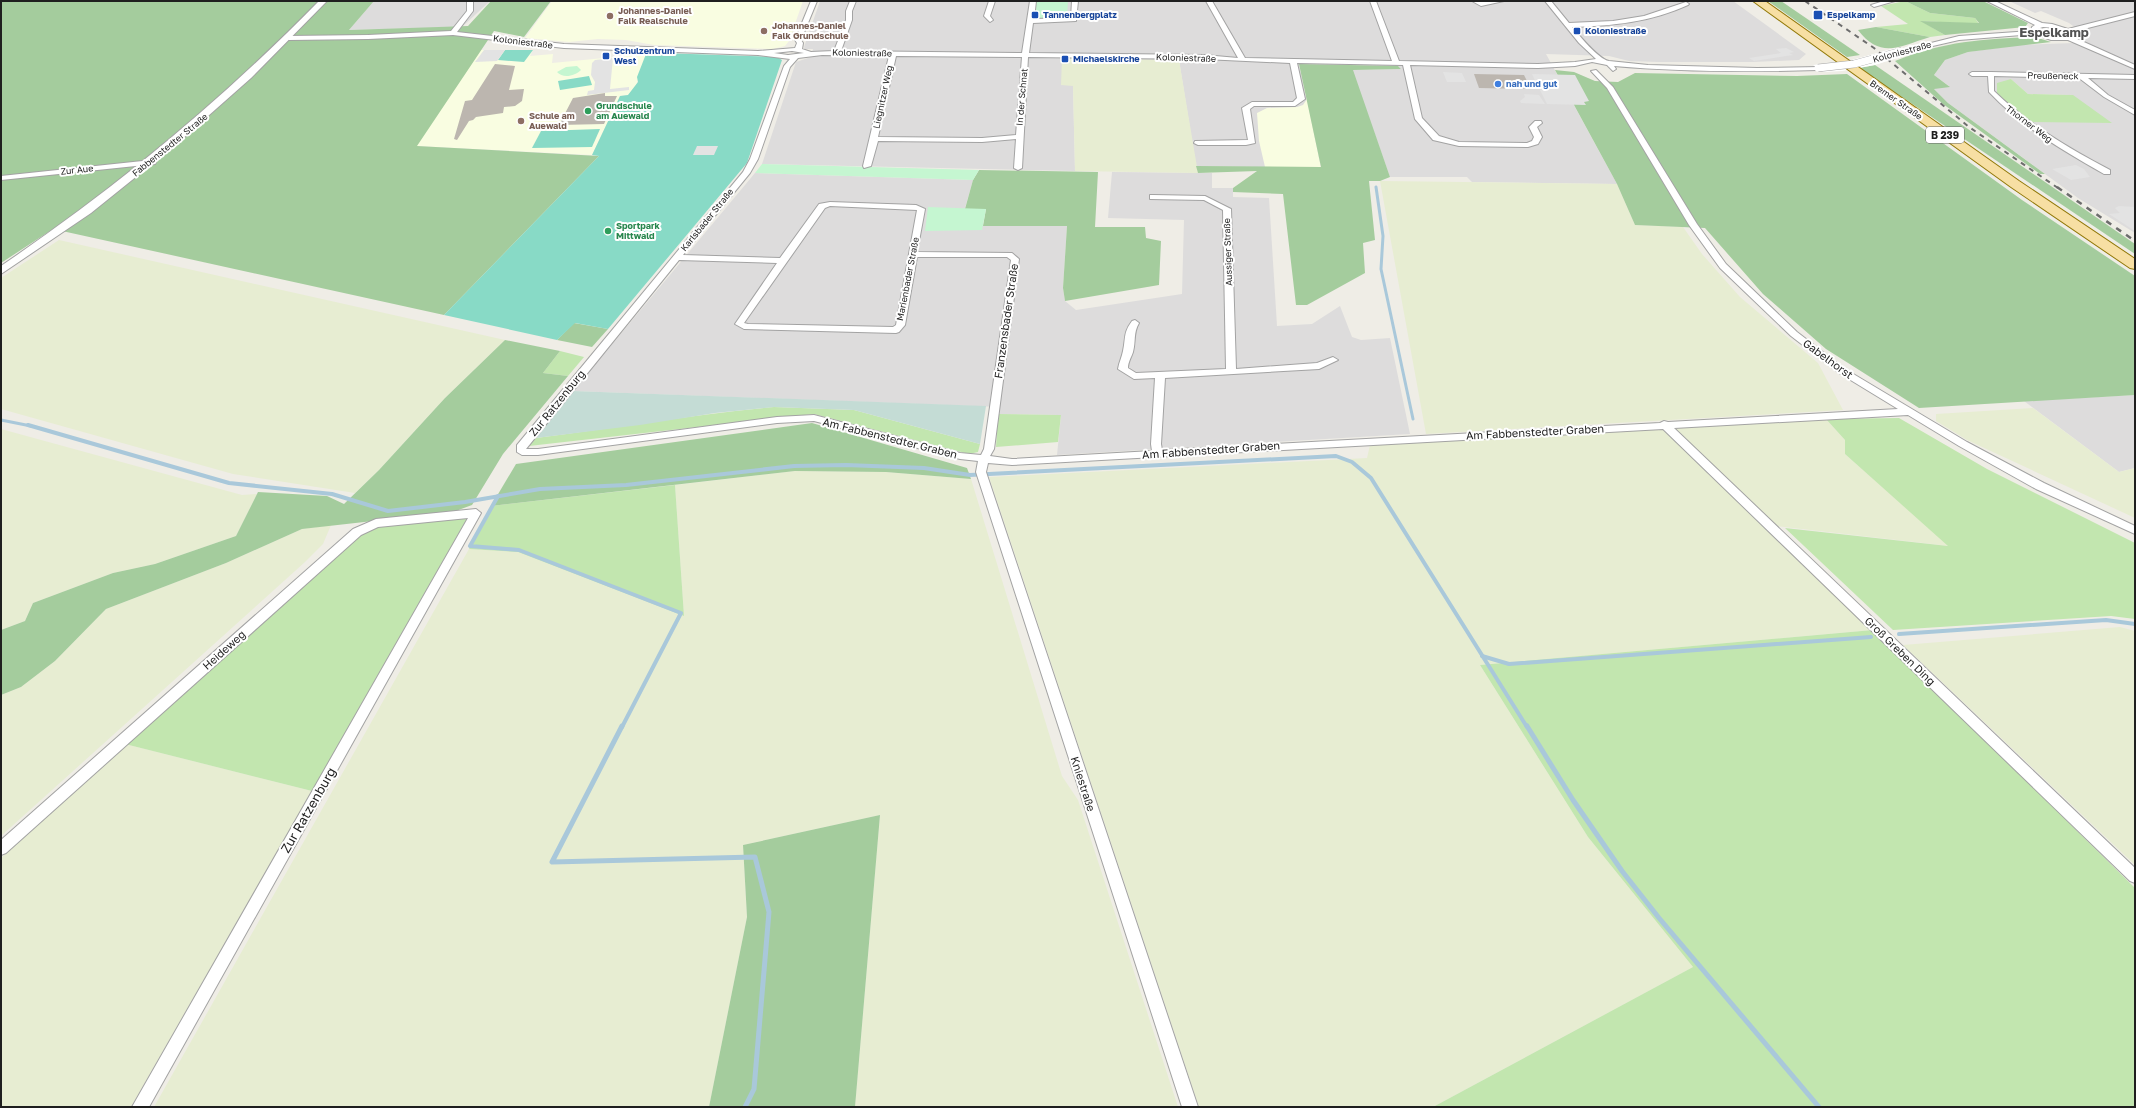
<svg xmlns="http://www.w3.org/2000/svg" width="2136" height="1108" viewBox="0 0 2136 1108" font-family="'Golos Text',sans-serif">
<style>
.residential{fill:#dddcdc;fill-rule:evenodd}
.education{fill:#f9fde1}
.farmland{fill:#e7edd2}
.grass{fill:#c2e6af}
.forest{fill:#a4cc9d}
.wetland{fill:#c4dcd5}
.park{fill:#c5f6d1}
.pitch{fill:#88dac6}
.parking{fill:#e3e3e3}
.pier{fill:#fff}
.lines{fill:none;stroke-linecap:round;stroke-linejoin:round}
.stream-far2{stroke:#a9c8da;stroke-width:3}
.stream-far1{stroke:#a9c8da;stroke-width:4}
.stream{stroke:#a9c8da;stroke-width:5}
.building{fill:#bcb6af}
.minor-casing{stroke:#a3a3a3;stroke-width:2}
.tertiary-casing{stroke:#a3a3a3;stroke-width:2}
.primary-casing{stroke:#927908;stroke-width:2}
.minor{fill:#fff;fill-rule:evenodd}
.tertiary{fill:#fff;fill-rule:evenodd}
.primary{fill:#f7dfa3;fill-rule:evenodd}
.rail-far1{stroke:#6d6d6d;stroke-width:2;stroke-dasharray:5 5;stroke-linecap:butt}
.rail{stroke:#6d6d6d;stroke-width:2.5;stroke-dasharray:6 6;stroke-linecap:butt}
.minor-bridge-casing{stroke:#a3a3a3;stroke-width:8;stroke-linecap:butt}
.minor-bridge{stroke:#fff;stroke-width:7}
.transit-dot{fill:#1a4fb4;stroke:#fff;stroke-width:1.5}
.education-dot{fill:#8d6e63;stroke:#fff;stroke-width:1.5}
.shop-dot{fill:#3f7fe0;stroke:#fff;stroke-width:1.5}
.leisure-dot{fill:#2e9e5b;stroke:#fff;stroke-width:1.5}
.labels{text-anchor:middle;stroke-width:4;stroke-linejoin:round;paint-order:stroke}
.far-education-label{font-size:9px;font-weight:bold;fill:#785e54;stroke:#fff;text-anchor:start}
.far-transit-label{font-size:9px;font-weight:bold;fill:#164399;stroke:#fff;text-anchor:start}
.far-street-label{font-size:9px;fill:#1f1f1f;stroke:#fff}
.far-shop-label{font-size:9px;font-weight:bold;fill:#366cbe;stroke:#fff;text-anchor:start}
.far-leisure-label{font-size:9px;font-weight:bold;fill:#27864d;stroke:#fff;text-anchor:start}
.shield{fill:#fff;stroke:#626262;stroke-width:1}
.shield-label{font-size:10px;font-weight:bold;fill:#1f1f1f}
.street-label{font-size:11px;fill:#1f1f1f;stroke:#fff}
.far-district-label{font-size:13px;font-weight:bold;fill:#525252;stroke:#fff}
.near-street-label{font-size:13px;fill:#1f1f1f;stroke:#fff}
</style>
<rect width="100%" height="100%" fill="#efede6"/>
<g class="residential">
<polygon points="374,1 490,1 462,27 349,30"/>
<polygon points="820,1 1733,1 1806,54 1799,60 1753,62 1659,62 1629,61 1609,56 1546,54 1617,184 1472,182 1467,177 1390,177 1352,70 1401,69 1398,66 1299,64 1321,168 1196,166 1179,60 1073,86 1075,171 762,164 796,62 811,57 813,49 805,49 804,47"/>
<path d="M2009 1H2135V233L2078 198 1948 103 1933 88 1949 86 1934 75 1945 60 1968 52 2019 45 2074 43 2082 39 2084 34 2069 23 2041 11 2035 13ZM2011 79 2028 94 2073 95 2006 103Z"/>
<polygon points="1112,172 1212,173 1212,188 1233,188 1233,197 1269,198 1277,326 1312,324 1340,306 1352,337 1361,340 1390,338 1410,434 1057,455 1061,415 998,414 1000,407 573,391 755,173 973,180 965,208 983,226 1067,226 1063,288 1065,301 1076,310 1182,294 1184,220 1108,218"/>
<polygon points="2135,395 2135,468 2119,472 2024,401"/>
</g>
<g class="education">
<polygon points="552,1 803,1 789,41 785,46 773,49 654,45 626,40 598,39 569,42 525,38"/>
<polygon points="481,50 533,50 530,56 553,54 552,63 646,54 636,86 628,95 620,96 592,155 416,146"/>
<polygon points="1307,99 1321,168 1265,167 1259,141 1257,113 1267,108 1297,107 1303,105"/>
</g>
<g class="farmland">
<polygon points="1062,58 1179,60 1198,173 1075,171 1073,86 1061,85"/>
<polygon points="1380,181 1617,184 1635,225 1683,227 1702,254 1740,297 1818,363 1843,410 1426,434"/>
<polygon points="59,240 505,340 445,398 379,470 355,493 233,474 1,409 1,278"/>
<polygon points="2033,408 2119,472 2135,468 2135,518 1967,440 1936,421 1936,414"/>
<polygon points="1826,419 1845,440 1845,454 1949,546 1775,526 1670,426"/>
<polygon points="1662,428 1873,630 1480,665 1588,837 1693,967 1433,1107 1199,1107 989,477 1367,458 1370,445"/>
<polygon points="1,429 242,495 257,494 236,536 155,564 113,573 33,603 25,621 1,630"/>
<polygon points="795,471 886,472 971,479 1062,776 1078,800 1178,1107 855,1107 880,815 743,845 747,917 709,1107 154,1107 469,549 518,552 684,616 675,485"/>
<polygon points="331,525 323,544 305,562 1,836 1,695 21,687 55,661 106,609 226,563 302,529"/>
<polygon points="2120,627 2135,631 2135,865 1903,645"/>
<polygon points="125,744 312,791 131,1107 1,1107 1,858"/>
</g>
<g class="grass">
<polygon points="1905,1 1930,13 1975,18 1979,24 1921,21 1945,35 1930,37 1876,27 1908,24 1881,6"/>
<polygon points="2011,79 2028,94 2073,95 2112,123 2027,122 1997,93 1997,83"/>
<polygon points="560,351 584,357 568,376 543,373"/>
<path d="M774 407 854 410 980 444 978 452 969 454 814 414 529 446 536 438C616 428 694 414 774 407Z"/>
<polygon points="998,414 1061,415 1058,442 996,447"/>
<polygon points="1899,418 1987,469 2135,543 2135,619 2111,616 1893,630 1785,528 1948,546 1845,454 1845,440 1826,419"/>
<polygon points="675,485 684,616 518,552 469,549 491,506"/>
<polygon points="468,517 312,791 125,744 359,534 378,527"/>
<polygon points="1873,630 2135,888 2135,1107 1433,1107 1693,967 1588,837 1480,665"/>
</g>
<g class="forest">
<polygon points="1,1 374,1 349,30 468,26 491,1 551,1 524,37 494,31 417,146 599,156 444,315 53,229 1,263"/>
<polygon points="1768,1 1781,1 1860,55 1847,57"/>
<polygon points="1905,1 1983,1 2028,23 2025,27 1945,35 1920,21 1979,23 1975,18 1930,13"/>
<path d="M1876 27 1930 37C1900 46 1881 60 1858 30Z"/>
<path d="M2035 37 2051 42 1968 52 1945 60 1934 75 1950 87 1934 89 1948 103 2045 174H2040L1943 104 1895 61C1945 41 1983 39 2035 37Z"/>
<polygon points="1299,64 1398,66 1401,69 1353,70 1390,177 1380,181 1369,181 1375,240 1363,243 1365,273 1307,305 1296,305 1283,194 1233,192 1233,188 1257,171 1198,173 1196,166 1321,167"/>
<polygon points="1875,65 2135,244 2135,254 1859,68"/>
<polygon points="1555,70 1574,72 1595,81 1618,82 1635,73 1797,76 1847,74 2022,200 2135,276 2135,395 1919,408 1826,349 1763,294 1705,228 1635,225 1617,184"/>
<polygon points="979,170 1098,172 1095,227 1145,227 1146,238 1161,241 1159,285 1065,301 1063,288 1067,226 983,226 986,209 965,209 973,180"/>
<polygon points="574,323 608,329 592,347 557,340"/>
<polygon points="505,340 560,351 543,373 568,376 503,454 472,505 453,512 302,529 226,563 106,609 55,661 21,687 1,695 1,630 25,621 33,603 113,573 155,564 236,536 258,492 327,496 344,504 379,470 445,398"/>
<polygon points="812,423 967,468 971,479 886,472 795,471 491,506 516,464"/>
<polygon points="880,815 855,1107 709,1107 747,917 743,845"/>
</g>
<polygon class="wetland" points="573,391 986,406 980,444 854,410 774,407 715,413 640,425 536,438"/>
<g class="park">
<polygon points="1036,1 1068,1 1067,16 1069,18 1035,18"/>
<path d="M577 66 581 70C575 76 563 79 557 72L566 67Z"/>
<polygon points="762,164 979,170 973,180 755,173"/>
<polygon points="928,207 986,209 982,230 925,231"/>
</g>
<g class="pitch">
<polygon points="505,50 533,50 524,62 498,60"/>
<polygon points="661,53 777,57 782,60 747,163 608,329 575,323 557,340 444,315 599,156 592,155 620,96 628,95 638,82 637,77 646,54"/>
<polygon points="589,76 592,85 560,90 558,81"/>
<polygon points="600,129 592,147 532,148 541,131"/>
</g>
<g class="parking">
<polygon points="1786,48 1794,52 1789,53 1793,55 1754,61 1749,58 1781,53 1776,49"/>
<polygon points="484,50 505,50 497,61 475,62"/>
<polygon points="613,58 610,89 629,87 629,90 587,95 588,91 594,90 595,82 591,75 592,63 595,60"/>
<polygon points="1443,72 1462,73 1466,82 1447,82"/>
<polygon points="1532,74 1575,75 1589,101 1584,102 1586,105 1547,104 1540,90 1546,90 1539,89"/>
<polygon points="1524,94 1539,95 1545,104 1521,103 1520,101 1525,97"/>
<polygon points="697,146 718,146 714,155 693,155"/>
<polygon points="2076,165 2084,169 2090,177 2071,180 2052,169"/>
<polygon points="2119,206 2135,207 2135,231 2109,214 2120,213 2115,208"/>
</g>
<polygon class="pier" points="1895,48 1909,54 1875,65 1842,71 1823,72 1813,65 1848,61"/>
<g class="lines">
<g class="stream-far2">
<polyline points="1376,187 1383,236 1381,269 1413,419"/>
<polyline points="1,420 31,426"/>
</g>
<g class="stream-far1">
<polyline points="28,425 229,483 332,494 388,511 465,502 540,489 626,485 794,466 846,465 924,468 970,475 1336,456 1352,462 1371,478 1527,727"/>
<polyline points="498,496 470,546 519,550 681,613 622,727"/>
<polyline points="1899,634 2106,620 2135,624"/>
<polyline points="1482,656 1509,664 1871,637"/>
</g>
<g class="stream">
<polyline points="622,726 552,862 755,857 769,912 754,1089 745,1107"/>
<polyline points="1527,726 1573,800 1622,871 1659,918 1819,1107"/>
</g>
</g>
<g class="building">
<polygon points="495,64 515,66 509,90 524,89 522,101 515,106 504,107 503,113 476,117 473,120 469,121 457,140 454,139 465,101 472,100"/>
<polygon points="1474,74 1524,75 1531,89 1479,88"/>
<polygon points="605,93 605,96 617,96 604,124 559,125 573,98"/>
</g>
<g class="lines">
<defs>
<g id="minor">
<path d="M467 1H473V11L457 32 564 44 758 51 795 48 797 43 795 40 811 1H817L801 40 803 43 802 49 811 52 834 51 846 20V11L850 1H856L852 11V20L841 51 1022 53 1030 1H1036L1034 19 1071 18 1072 1H1078L1076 21 1033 23 1029 53 1204 55 1238 58 1206 1H1212L1245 58 1392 61 1370 1H1376L1399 61 1538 64 1575 62 1596 59 1579 43 1545 1H1551L1569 23 1613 21 1644 16 1686 2 1689 4 1688 5C1651 22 1612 26 1572 27 1580 36 1598 59 1609 61L1648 65 1757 68 1820 67 1821 68 1818 70C1750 72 1682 72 1614 66L1616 69 1613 71 1607 65 1592 62 1575 66 1538 68 1410 65 1422 118 1439 136 1459 142 1527 143 1532 141 1534 137 1529 127 1535 121H1541L1542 123 1537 127 1542 137 1538 144 1528 147 1459 146 1433 140 1415 119 1403 65 1297 63 1305 99 1295 106H1254L1250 109 1255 143 1246 145H1198L1194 143 1195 141 1248 140 1242 108 1252 102H1293L1297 98 1290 63 1204 59 1028 57 1022 168 1018 170 1014 168 1016 139 982 142 878 141 871 166 864 168 863 166 889 56 822 55 798 58 790 67 758 159 750 173 683 255 780 258 819 204 830 202 916 205 925 209 917 252 1012 253 1019 259 994 449 990 456 1012 459 1152 451 1151 444 1155 378 1134 379 1118 369C1119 362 1122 357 1123 351 1126 338 1123 333 1132 321L1135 320 1139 323C1133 333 1136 341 1133 352 1131 358 1128 362 1128 368L1136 373 1226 369 1223 210 1204 200 1150 199V195H1153L1205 196 1231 209 1236 369 1317 363 1333 357 1338 360 1319 369 1165 378 1161 444 1162 450 1660 423 1664 421 1668 422 1898 409 1839 373 1791 336 1720 268 1689 225 1607 88 1591 71 1596 70 1613 87 1697 224 1726 264 1797 332 1845 369 1967 442 2044 483 2135 526V534L2036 489 1959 446 1908 415 1674 428 2135 868V883L2130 881 1663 429 1012 465 988 463 986 472 1198 1107H1182L976 472 978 461 960 459 814 421 777 423 538 455H522L517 452V445L743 172 750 159 784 66 790 59 758 55 564 48 453 35 368 39 289 40 286 38 289 36 368 35 451 31 467 11ZM792 51 804 53 788 55 774 53ZM896 56 1022 57 1016 135 982 138 878 137ZM830 206 917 210 896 325 893 327 748 324 744 323 825 208ZM917 257H1007L1011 260 984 449 981 455 960 453 814 415 777 417 538 449H526L679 260 777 263 735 324 744 329 896 333 899 332 905 325Z"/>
<polygon points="989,1 995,1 990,16 993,20 990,22 984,16"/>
<polygon points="1472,1 1504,1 1481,6"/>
<polygon points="1884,1 1895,1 1874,7 1871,5"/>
<path d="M1987 1H1995L2042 23 2052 24 2068 29 2135 12V16L2072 32 2075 38 2135 65V69L2068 40H2051L2035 34 1959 40 1902 53 1899 51 1959 36 2031 31 2032 27 2035 25ZM2043 27 2055 28 2068 36H2051L2037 29Z"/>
<path d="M1991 72 2135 75V79L2088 78 2108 95 2135 110V115L2104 97 2079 78 1994 76V91C2028 124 2068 148 2110 170V174H2104C2062 150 2022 127 1989 92L1988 76H1972L1969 74 1972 72Z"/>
<polygon points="152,160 156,162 155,164 1,180 1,176"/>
<polygon points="476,509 481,513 149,1107 132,1107 468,518 378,527 361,535 6,853 1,855 1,840 353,529 376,519"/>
</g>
<path id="tertiary" d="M319 1H327L251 78 173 147 91 213 1 274V266C116 188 221 101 319 1Z"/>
<polygon id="primary" points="1753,1 1765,1 2019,181 2135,259 2135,269 2130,268 2011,187"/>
</defs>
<use href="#minor" class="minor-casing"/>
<use href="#tertiary" class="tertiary-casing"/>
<use href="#primary" class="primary-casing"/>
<use href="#minor" class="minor"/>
<use href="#tertiary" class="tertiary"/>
<use href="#primary" class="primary"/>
<polyline class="rail-far1" points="1805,1 1874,48 1969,127 2058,188"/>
<polyline class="rail" points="2057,187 2135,241"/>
<defs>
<polyline id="minor-bridge" points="1818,68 1854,64 1902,51"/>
</defs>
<use href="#minor-bridge" class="minor-bridge-casing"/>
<use href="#minor-bridge" class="minor-bridge"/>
</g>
<g class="transit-dot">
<rect x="1031" y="11" width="8" height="8" rx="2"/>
<rect x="1813" y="10" width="10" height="10" rx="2"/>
<rect x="1573" y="27" width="8" height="8" rx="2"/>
<rect x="602" y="52" width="8" height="8" rx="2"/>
<rect x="1061" y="55" width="8" height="8" rx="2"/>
</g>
<g class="education-dot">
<circle cx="610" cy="16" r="4"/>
<circle cx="764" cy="31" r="4"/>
<circle cx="521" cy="121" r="4"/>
</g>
<circle class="shop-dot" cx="1498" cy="84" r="4"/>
<g class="leisure-dot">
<circle cx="588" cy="111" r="4"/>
<circle cx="608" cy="231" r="4"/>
</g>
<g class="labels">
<g class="far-education-label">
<text x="618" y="14">Johannes-Daniel<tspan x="618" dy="10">Falk Realschule</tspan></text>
<text x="772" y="29">Johannes-Daniel<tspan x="772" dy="10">Falk Grundschule</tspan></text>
<text x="529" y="119">Schule am<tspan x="529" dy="10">Auewald</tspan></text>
</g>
<g class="far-transit-label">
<text x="1043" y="18">Tannenbergplatz</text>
<text x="1827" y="18">Espelkamp</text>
<text x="1585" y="34">Koloniestraße</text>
<text x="614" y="54">Schulzentrum<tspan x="614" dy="10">West</tspan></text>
<text x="1073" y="62">Michaelskirche</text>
</g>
<g class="far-street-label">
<text transform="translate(523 42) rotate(7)" y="3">Koloniestraße</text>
<text transform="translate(1902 52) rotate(-15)" y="3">Koloniestraße</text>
<text transform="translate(862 53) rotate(1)" y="3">Koloniestraße</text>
<text transform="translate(1186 58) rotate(2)" y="3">Koloniestraße</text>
<text transform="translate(2053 76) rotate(1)" y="3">Preußeneck</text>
<text transform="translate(883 97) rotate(-78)" y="3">Liegnitzer Weg</text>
<text transform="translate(1022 97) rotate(-85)" y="3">In der Schnat</text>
<text transform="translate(1896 100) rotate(35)" y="3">Bremer Straße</text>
<text transform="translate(2029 124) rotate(37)" y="3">Thorner Weg</text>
<text transform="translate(170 145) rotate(-39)" y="3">Fabbenstedter Straße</text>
<text transform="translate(77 170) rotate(-6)" y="3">Zur Aue</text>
<text transform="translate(707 220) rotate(-51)" y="3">Karlsbader Straße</text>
<text transform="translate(1228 252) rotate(-92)" y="3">Aussiger Straße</text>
<text transform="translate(908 279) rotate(-79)" y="3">Marienbader Straße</text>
</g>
<g class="far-shop-label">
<text x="1506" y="87">nah und gut</text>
</g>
<g class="far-leisure-label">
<text x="596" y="109">Grundschule<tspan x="596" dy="10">am Auewald</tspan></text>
<text x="616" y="229">Sportpark<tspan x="616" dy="10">Mittwald</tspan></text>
</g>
<rect class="shield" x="1926" y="127" width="38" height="16" rx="3"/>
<g class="shield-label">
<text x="1945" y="139">B 239</text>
</g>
<g class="street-label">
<text transform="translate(1006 321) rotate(-82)" y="4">Franzensbader Straße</text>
<text transform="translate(1828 359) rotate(36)" y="4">Gabelhorst</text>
<text transform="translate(557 403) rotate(-51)" y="4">Zur Ratzenburg</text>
<text transform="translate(1535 432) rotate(-3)" y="4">Am Fabbenstedter Graben</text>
<text transform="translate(890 438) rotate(14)" y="4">Am Fabbenstedter Graben</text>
<text transform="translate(1211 450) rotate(-4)" y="4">Am Fabbenstedter Graben</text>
<text transform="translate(224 650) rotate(-42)" y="4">Heideweg</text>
<text transform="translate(1900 651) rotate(44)" y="4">Groß Greben Ding</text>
<text transform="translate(1083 784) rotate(72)" y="4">Kniestraße</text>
</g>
<g class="far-district-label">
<text x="2054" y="37">Espelkamp</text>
</g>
<g class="near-street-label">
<text transform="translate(308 810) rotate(-60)" y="5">Zur Ratzenburg</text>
</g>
</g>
<rect width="2136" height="1108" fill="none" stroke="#1f1f1f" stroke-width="4"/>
</svg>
